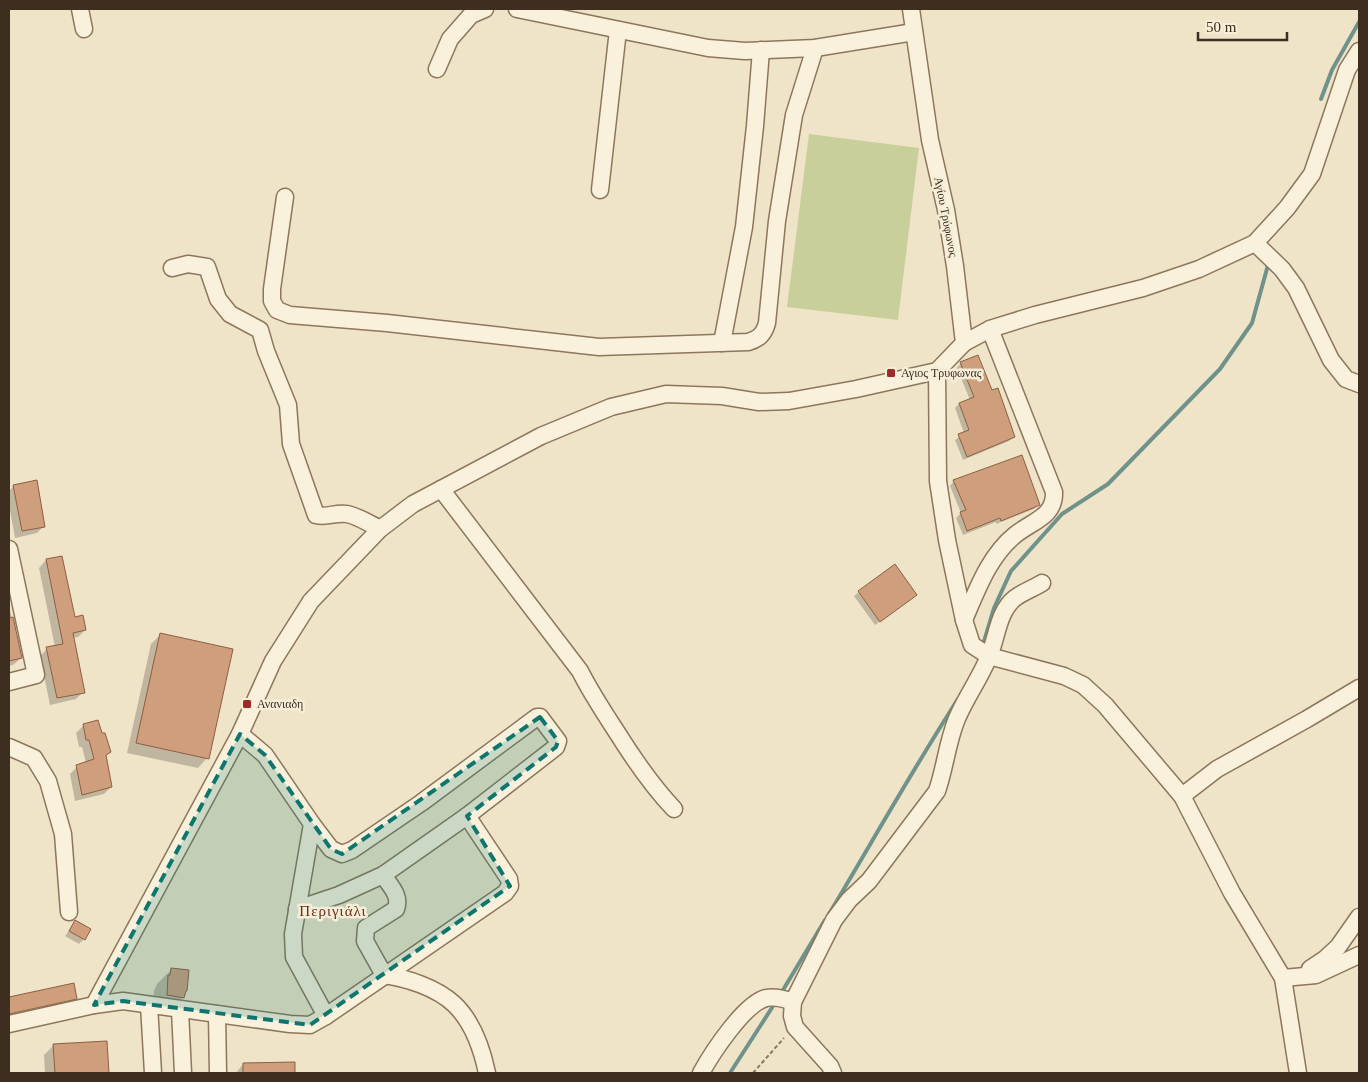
<svg xmlns="http://www.w3.org/2000/svg" width="1368" height="1082" viewBox="0 0 1368 1082" font-family="Georgia,serif">
<style>
.green{fill:#c9cf9b}
.shadow{fill:#0003}
.lines{fill:none;stroke-linecap:round;stroke-linejoin:round}
.stream{stroke:#6f938a;stroke-width:4}
.building{fill:#cf9f7d;stroke:#8d5f41}
.minor-casing{stroke:#8d765c;stroke-width:19}
.path{stroke:#8d765c;stroke-width:2;stroke-dasharray:4 2.5;stroke-linecap:butt}
.minor{stroke:#faf1dc;stroke-width:16}
.marked{fill:#0f766e;fill-opacity:0.2;stroke:#0f766e;stroke-width:4;stroke-dasharray:10 6;stroke-linejoin:round}
.poi-dot{fill:#9e2a2b;stroke:#f7eed8;stroke-width:2}
.labels{text-anchor:middle;stroke-width:5;stroke-linejoin:round;paint-order:stroke}
.street-label{font-size:12px;fill:#3d2e20;stroke:#f7eed8}
.poi-label{font-size:12px;fill:#3d2e20;stroke:#f7eed8;text-anchor:start}
.quarter-label{font-size:15px;letter-spacing:1px;fill:#6b2e1e;stroke:#f7eed8}
</style>
<rect width="100%" height="100%" fill="#f0e4c8"/>
<polygon class="green" points="809,134 919,148 898,320 787,307"/>
<g class="shadow">
<polygon points="961,363 991,392 1014,437 1009,441 963,460 955,440 964,433 955,408 959,404 970,400 957,368"/>
<polygon points="954,481 1039,505 1034,509 996,524 996,522 963,535 956,518 961,513 950,486"/>
<polygon points="14,486 44,526 37,533 15,538 9,505 9,491"/>
<polygon points="46,560 74,619 85,630 78,637 72,638 83,692 76,699 50,705 40,656 47,649 55,647 39,568"/>
<polygon points="859,592 916,595 875,625 854,596"/>
<polygon points="9,606 21,658 13,665 9,666"/>
<polygon points="161,634 207,758 198,768 127,753 151,644"/>
<polygon points="84,725 101,735 111,787 104,794 75,801 70,774 77,767 86,763 82,747 79,747 76,733"/>
<polygon points="75,922 84,939 79,944 65,936"/>
<polygon points="172,969 184,993 183,997 168,1012 152,1009 154,991 157,984"/>
<polygon points="106,1042 107,1073 45,1073 44,1055 54,1045"/>
<polygon points="294,1063 294,1073 236,1073 243,1064"/>
</g>
<g class="lines">
<g class="stream">
<polyline points="1321,99 1332,70 1359,22"/>
<polyline points="982,648 994,608 1011,571 1062,514 1108,484 1220,369 1252,323 1268,265"/>
<path d="M829 914C872 842 913 769 958 699"/>
<polyline points="780,995 825,920"/>
<polyline points="730,1073 775,1003"/>
</g>
</g>
<g class="building">
<polygon points="978,355 992,390 998,388 1015,437 967,457 958,434 969,430 959,403 974,397 960,362"/>
<polygon points="1022,455 1040,505 1001,521 1000,518 967,531 960,512 966,510 953,480"/>
<polygon points="37,480 45,527 22,531 13,485"/>
<polygon points="62,556 75,617 83,615 86,630 73,633 85,693 57,698 46,647 63,644 46,559"/>
<polygon points="895,564 917,595 880,622 858,591"/>
<polygon points="13,617 22,658 9,661 9,618"/>
<polygon points="160,633 233,649 209,759 136,743"/>
<polygon points="98,720 102,733 105,733 111,752 106,755 112,787 82,795 76,765 94,759 89,740 86,740 83,724"/>
<polygon points="75,920 91,929 85,940 69,931"/>
<polygon points="171,968 189,970 187,991 186,991 184,998 167,995 168,975 170,975"/>
<polygon points="74,983 77,999 9,1014 9,997"/>
<polygon points="107,1041 109,1073 55,1073 53,1044"/>
<polygon points="295,1062 295,1073 243,1073 243,1063"/>
</g>
<g class="lines">
<defs>
<g id="minor">
<polyline points="80,9 84,29"/>
<polyline points="517,9 708,48 745,51 815,48 914,32"/>
<polyline points="437,69 450,39 471,15 485,9"/>
<polyline points="600,190 618,30"/>
<path d="M285 197 272 289V301L277 310 290 315 387 323 599 347 748 342C759 339 764 334 767 323L777 221 794 115 815 48"/>
<polyline points="1255,243 1282,269 1296,288 1331,360 1346,379 1359,384"/>
<path d="M172 268 188 264 207 267 218 299 230 314 260 330 266 351 288 405 291 444 316 515C328 518 335 512 347 514 358 516 370 524 380 529"/>
<polyline points="722,343 744,227 755,126 761,50"/>
<polyline points="964,343 990,329 1035,315 1143,288 1199,269 1255,243 1287,208 1312,174 1347,70 1359,51"/>
<polyline points="937,371 938,481 947,540 964,620 972,645 989,656 1064,676 1083,685 1105,705 1182,796 1232,893 1283,978 1316,975 1359,955"/>
<path d="M441 489 580 671C591 693 605 714 618 734 635 761 652 786 674 809"/>
<polyline points="9,549 36,675 9,682"/>
<path d="M964 620C977 590 989 556 1015 535 1032 521 1055 517 1054 492L990 329"/>
<polyline points="240,734 265,755 312,824 331,849 342,854 352,850 421,803 537,717 540,717 558,741 556,747 467,816 383,875 339,895 297,909"/>
<polyline points="9,747 34,758 48,781 63,834 69,912"/>
<polyline points="1182,796 1217,769 1307,719 1359,688"/>
<polyline points="312,824 293,934 294,957 326,1016"/>
<path d="M383 875C390 886 401 895 396 909L366 928 365 941 384 975C407 978 437 988 454 1004 473 1022 482 1049 487 1073"/>
<polyline points="1310,969 1325,959 1338,947 1359,917"/>
<polyline points="1283,978 1298,1073"/>
<polyline points="94,1005 123,1001 290,1024 310,1025 326,1016 505,893 510,886 509,879 467,816"/>
<polyline points="149,1005 153,1073"/>
<polyline points="180,1010 183,1073"/>
<polyline points="217,1014 218,1073"/>
<polyline points="9,1024 94,1005 240,734 273,661 311,601 380,529 413,504 541,436 611,407 666,394 722,396 759,402 789,401 856,389 937,371 964,343 955,266 946,210 930,140 911,9"/>
<path d="M701 1073C712 1053 744 1004 766 998 775 996 785 999 793 1002"/>
<path d="M833 1073 830 1066 795 1027 792 1016 793 1002 834 920 849 900 869 881 937 791C945 768 947 744 956 721 965 698 980 679 989 656 997 638 998 611 1015 598 1023 592 1034 588 1042 583"/>
</g>
</defs>
<use href="#minor" class="minor-casing"/>
<polyline class="path" points="753,1073 784,1038"/>
<use href="#minor" class="minor"/>
</g>
<path class="marked" d="M540 717 558 741 556 747 467 816 510 886 310 1025 123 1001 94 1005 240 734 265 755 331 849 342 854Z"/>
<g class="poi-dot">
<rect x="886" y="368" width="10" height="10" rx="2.5"/>
<rect x="242" y="699" width="10" height="10" rx="2.5"/>
</g>
<g class="labels">
<g class="street-label">
<text transform="translate(946 217) rotate(79)" y="4">Αγίου Τρύφωνος</text>
</g>
<g class="poi-label">
<text x="901" y="377">Αγιος Τρυφωνας</text>
<text x="257" y="708">Ανανιαδη</text>
</g>
<g class="quarter-label">
<text x="333" y="916">Περιγιάλι</text>
</g>
</g>
<rect width="1368" height="1082" fill="none" stroke="#3d2e20" stroke-width="20"/>
<path d="M1198 32v8h89v-8" fill="none" stroke="#3d2e20" stroke-width="2.5"/>
<text x="1206" y="32" font-size="15" fill="#3d2e20" stroke="#f7eed8" stroke-width="4" paint-order="stroke">50 m</text>
</svg>
